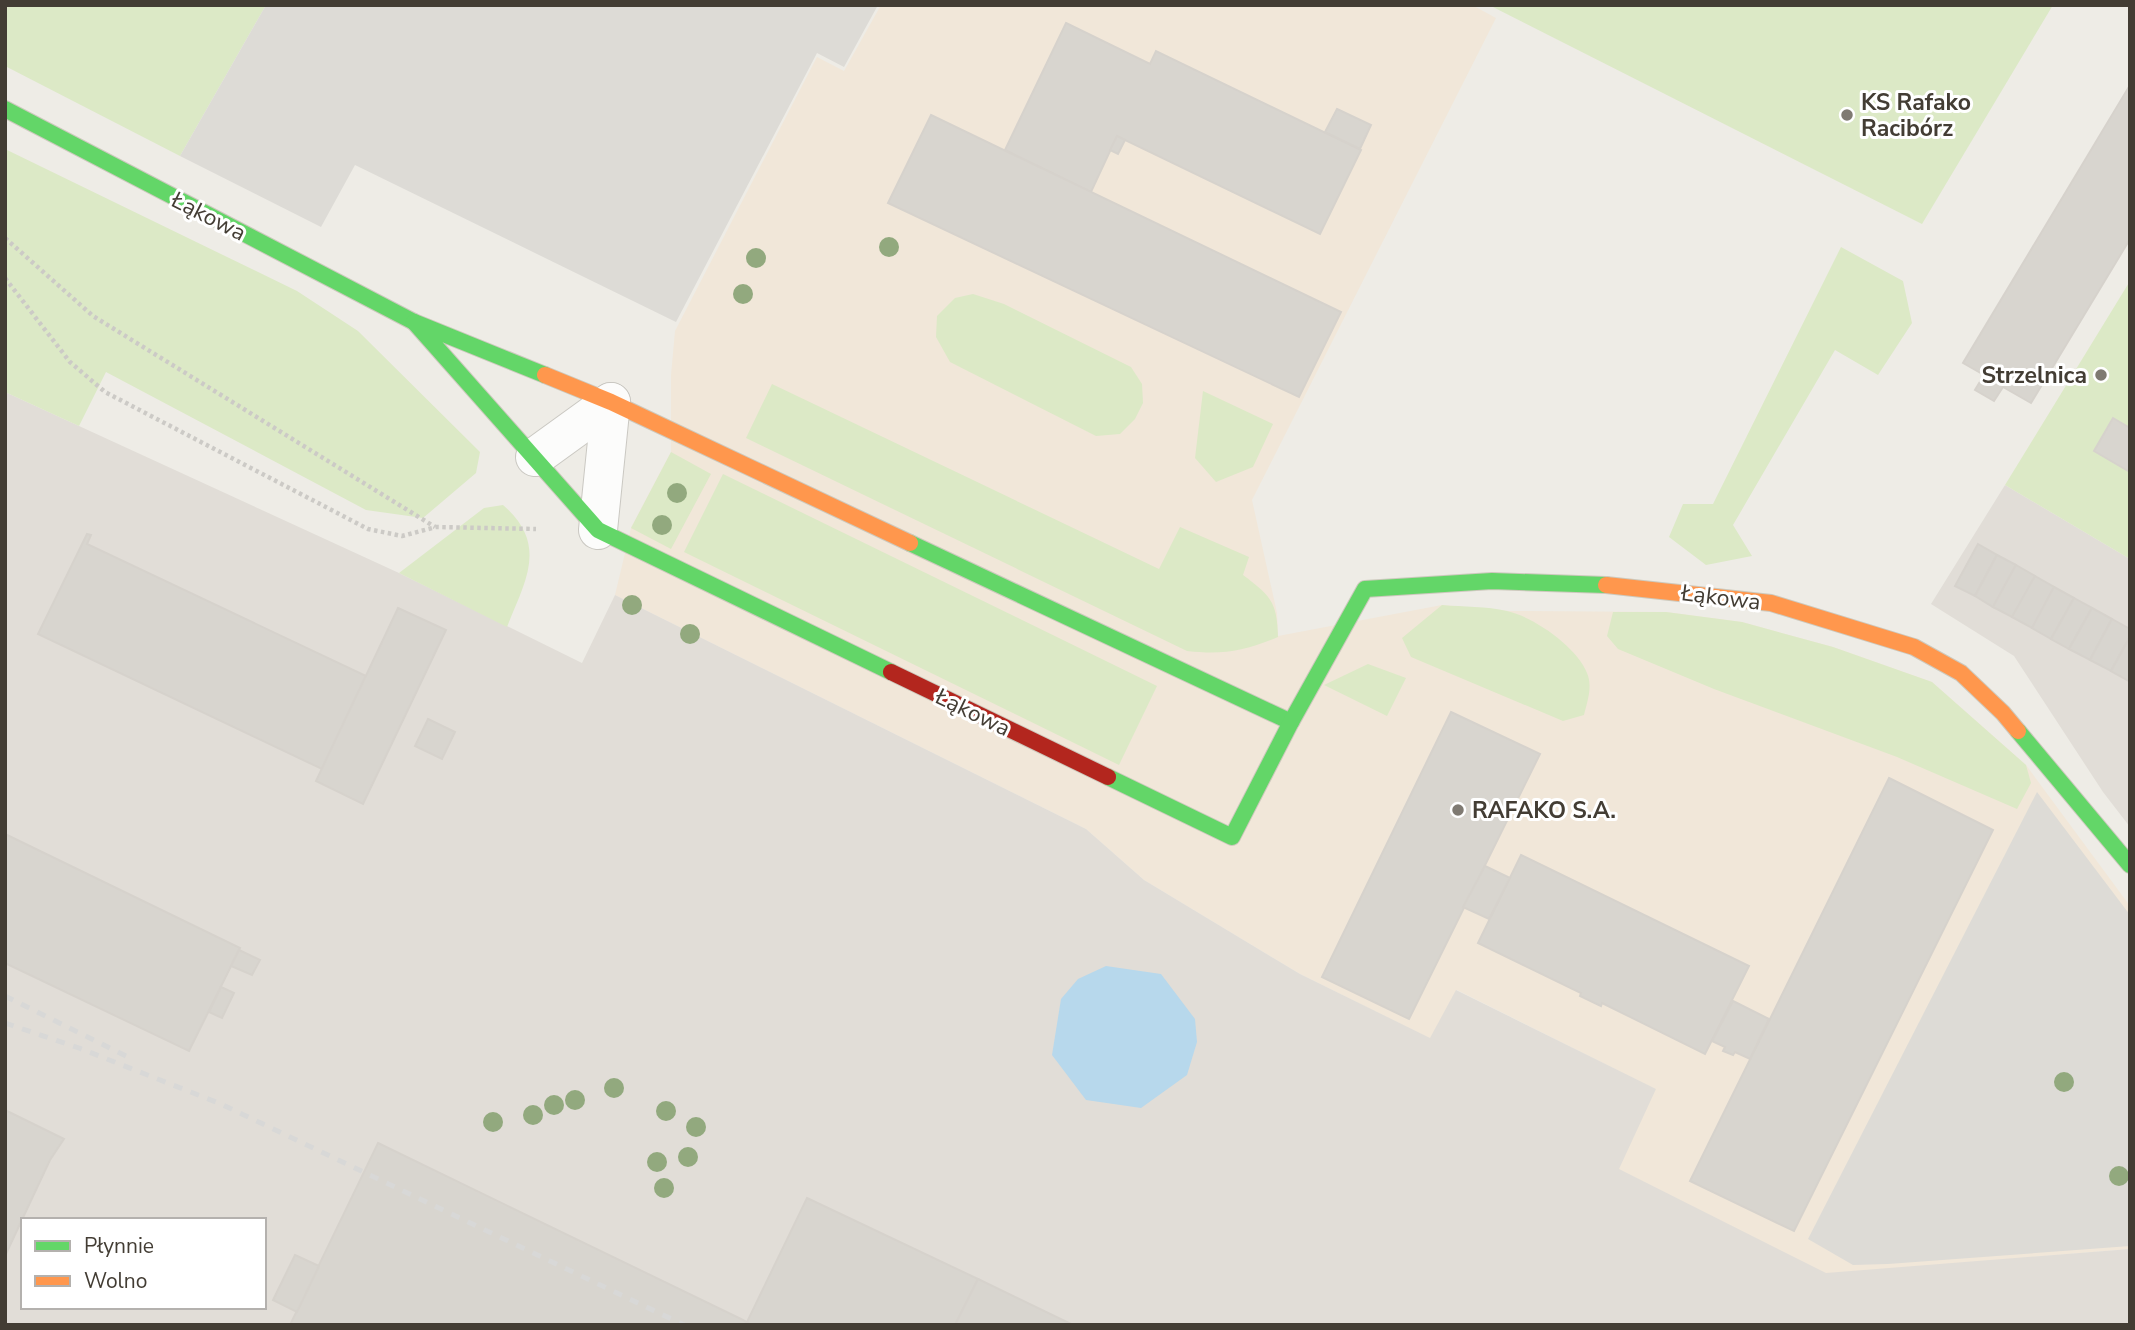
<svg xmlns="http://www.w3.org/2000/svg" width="2135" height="1330" viewBox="0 0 2135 1330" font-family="'Nunito Sans',sans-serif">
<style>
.commercial{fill:#f1e7d9}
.industrial{fill:#e1ddd7;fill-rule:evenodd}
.green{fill:#dce9c6}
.parking{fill:#dddbd6}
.water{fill:#b7d8ec}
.building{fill:#d8d5cf;stroke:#d6d2cc;stroke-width:2}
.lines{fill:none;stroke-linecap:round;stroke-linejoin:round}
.street-casing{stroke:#cac8c2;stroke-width:40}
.fast-casing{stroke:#cdc9bd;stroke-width:18}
.slow-casing{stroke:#cdc9bd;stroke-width:18}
.jam-casing{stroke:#cdc9bd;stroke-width:18}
.path{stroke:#cccac6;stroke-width:4.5;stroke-dasharray:3.5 3.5;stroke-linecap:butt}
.street{stroke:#fcfcfb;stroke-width:38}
.fast{stroke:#63d668;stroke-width:16}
.slow{stroke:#ff974d;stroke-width:16}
.jam{stroke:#b3261e;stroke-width:16}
.rail{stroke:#d8d8d7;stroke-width:5;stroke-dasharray:9 9;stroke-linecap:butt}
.tree{fill:#92a97e}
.poi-dot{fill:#7f7a72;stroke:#fff;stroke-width:2.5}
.labels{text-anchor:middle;stroke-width:6;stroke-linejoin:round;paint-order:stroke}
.poi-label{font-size:23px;font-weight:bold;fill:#433d34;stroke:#fff;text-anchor:start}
.street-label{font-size:23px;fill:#433d34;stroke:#fff}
</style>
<rect width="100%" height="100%" fill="#eeece6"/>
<polygon class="commercial" points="881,5 1472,5 1496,18 1252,500 1277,613 1278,636 1442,605 1509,611 1666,612 1742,622 1833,647 1932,682 2026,765 2130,906 2130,1249 1826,1274 1618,1169 1655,1089 1457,990 1431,1039 1300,974 1144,880 1086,829 615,595 631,528 671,452 671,375 675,331 817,57 844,71"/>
<g class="industrial">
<path d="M5 392 399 573 582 663 615 595 1086 829 1144 880 1300 974 1430 1038 1456 990 1656 1089 1619 1169 1826 1273 2130 1249V1325H5ZM23 1220H264V1307H23Z"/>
<polygon points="2005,485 2130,559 2130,827 2103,792 2014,656 1931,604"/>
</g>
<g class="green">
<polygon points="5,5 266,5 180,156 5,66"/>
<polygon points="1489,5 2053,5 1922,224"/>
<polygon points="5,149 297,291 358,331 480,452 476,473 423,518 366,510 106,372 79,426 5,392"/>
<polygon points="1841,247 1903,281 1912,323 1878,375 1835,350 1733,525 1752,556 1706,565 1669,537 1683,504 1713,504"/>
<polygon points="2130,281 2130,559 2005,485"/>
<polygon points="973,294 1004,304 1131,367 1142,384 1143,403 1135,419 1120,434 1096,436 950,362 936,337 937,316 955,298"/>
<path d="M772 384 1159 569 1180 527 1249 557 1243 575C1271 596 1277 602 1278 637 1244 651 1224 655 1187 651L746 438Z"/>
<polygon points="1203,391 1273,424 1253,467 1216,482 1195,458"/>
<polygon points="671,452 711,474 671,549 631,528"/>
<polygon points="723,474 1157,686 1119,765 684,552"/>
<path d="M503 505C549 545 525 581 507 627L399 573 484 508Z"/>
<path d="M1442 605C1463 607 1487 606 1507 611 1534 617 1577 647 1587 673 1593 687 1587 702 1584 715L1563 721 1411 657 1402 638Z"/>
<polygon points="1613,612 1666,612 1742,622 1833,647 1932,682 2026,765 2031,783 2017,809 1897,757 1714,689 1618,649 1607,636"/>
<polygon points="1368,664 1406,678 1387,716 1324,685"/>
</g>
<g class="parking">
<polygon points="266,5 878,5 844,67 817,53 676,322 355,165 321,227 180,156"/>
<polygon points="2037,792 2130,915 2130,1246 1888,1264 1853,1265 1808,1239"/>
</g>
<polygon class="water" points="1106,966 1161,974 1195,1019 1197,1042 1187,1075 1141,1108 1086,1100 1052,1055 1061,999 1078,979"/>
<g class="building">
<polygon points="1066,23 1150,64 1156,51 1361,150 1320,234 1117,136 1091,192 1005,150"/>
<polygon points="2130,85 2130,239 2031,403 2003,387 1994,401 1975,390 1984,375 1963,363"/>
<polygon points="1337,109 1371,125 1360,149 1325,132"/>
<polygon points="931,115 1341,312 1299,397 888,203"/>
<polygon points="1117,136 1125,140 1118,154 1110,150"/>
<polygon points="2113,418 2130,428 2130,472 2094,451"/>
<polygon points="87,534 91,535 87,544 366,676 322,769 38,634"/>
<polygon points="1978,544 1997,555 1975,596 1955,586"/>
<polygon points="1997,555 2016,565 1993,607 1975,596"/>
<polygon points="2016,565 2035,576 2012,617 1993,607"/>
<polygon points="2035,576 2054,587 2032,628 2012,617"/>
<polygon points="2054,587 2074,598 2051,639 2032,628"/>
<polygon points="2074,598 2092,608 2069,649 2051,639"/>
<polygon points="398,608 446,630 363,804 316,781"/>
<polygon points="2092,608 2112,619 2090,660 2069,649"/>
<polygon points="2112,619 2130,629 2130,637 2111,671 2090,660"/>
<polygon points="2130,637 2130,679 2129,681 2111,671"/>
<polygon points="1451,712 1540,754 1409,1019 1322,977"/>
<polygon points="428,719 455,732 442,759 415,746"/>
<polygon points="1889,778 1993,830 1794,1231 1690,1181"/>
<polygon points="5,834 240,948 189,1051 5,963"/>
<polygon points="1521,855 1749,966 1705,1054 1602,1003 1601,1006 1580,996 1581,993 1478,943"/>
<polygon points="1485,866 1510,878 1489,919 1463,907"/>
<polygon points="239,950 260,960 252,975 231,966"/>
<polygon points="221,987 234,993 222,1018 209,1012"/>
<polygon points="1733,1001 1769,1019 1750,1059 1735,1052 1733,1055 1723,1051 1725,1047 1712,1041"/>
<polygon points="5,1110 64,1139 50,1160 5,1256"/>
<polygon points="378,1143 741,1319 752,1325 290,1325"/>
<polygon points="807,1198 978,1279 955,1325 752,1325 747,1322"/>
<polygon points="295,1255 319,1266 297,1312 273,1300"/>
<polygon points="978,1279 1073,1325 955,1325"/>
</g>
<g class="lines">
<defs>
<g id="street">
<polyline points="535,457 611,402"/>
<polyline points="598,530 611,402"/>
</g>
<g id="fast">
<polyline points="5,109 414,322"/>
<polyline points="545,375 414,322 598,530 891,672"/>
<polyline points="910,543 1291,722"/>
<polyline points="2018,731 2130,865"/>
<polyline points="1108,777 1232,837 1291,722 1365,589 1492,581 1606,585"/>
</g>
<g id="slow">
<polyline points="545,375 611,402 910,543"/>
<polyline points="1606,585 1771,603 1914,647 1961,673 2003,713 2018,731"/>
</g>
<polyline id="jam" points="891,672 1108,777"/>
</defs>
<use href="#street" class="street-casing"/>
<use href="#fast" class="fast-casing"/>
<use href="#slow" class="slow-casing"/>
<use href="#jam" class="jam-casing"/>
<g class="path">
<polyline points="5,238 93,316 435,527"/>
<polyline points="5,278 70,362 105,392 368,529 402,536 436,527 536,529"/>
</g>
<use href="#street" class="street"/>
<use href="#fast" class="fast"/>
<use href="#slow" class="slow"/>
<use href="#jam" class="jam"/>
<g class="rail">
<polyline points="5,996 134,1060"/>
<polyline points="5,1023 79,1048 221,1104 684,1325"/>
</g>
</g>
<g class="tree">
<circle cx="889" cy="247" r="10"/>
<circle cx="756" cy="258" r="10"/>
<circle cx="743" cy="294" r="10"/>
<circle cx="677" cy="493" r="10"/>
<circle cx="662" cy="525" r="10"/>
<circle cx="632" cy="605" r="10"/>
<circle cx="690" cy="634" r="10"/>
<circle cx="2064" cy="1082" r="10"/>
<circle cx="614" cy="1088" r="10"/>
<circle cx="575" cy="1100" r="10"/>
<circle cx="554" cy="1105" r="10"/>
<circle cx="666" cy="1111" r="10"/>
<circle cx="533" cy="1115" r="10"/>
<circle cx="493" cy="1122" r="10"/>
<circle cx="696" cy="1127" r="10"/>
<circle cx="688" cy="1157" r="10"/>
<circle cx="657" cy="1162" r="10"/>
<circle cx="2119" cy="1176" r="10"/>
<circle cx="664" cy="1188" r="10"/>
</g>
<g class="poi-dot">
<circle cx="1847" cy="115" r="7"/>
<circle cx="2101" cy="375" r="7"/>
<circle cx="1458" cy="810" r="7"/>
</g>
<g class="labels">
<g class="poi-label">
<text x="1861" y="110">KS Rafako<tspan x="1861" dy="26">Racibórz</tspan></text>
<text x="2087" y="383" text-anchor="end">Strzelnica</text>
<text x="1472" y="818">RAFAKO S.A.</text>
</g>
<g class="street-label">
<text transform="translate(209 216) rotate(27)" y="8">Łąkowa</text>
<text transform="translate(1721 597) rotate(7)" y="8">Łąkowa</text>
<text transform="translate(973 712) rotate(26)" y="8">Łąkowa</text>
</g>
</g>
<rect width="2135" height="1330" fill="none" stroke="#433d34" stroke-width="14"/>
<rect x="21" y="1218" width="245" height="91" fill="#ffffff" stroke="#b4b1ae" stroke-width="2"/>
<rect x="35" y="1241" width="35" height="10" fill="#63d668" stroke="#b4b1ae" stroke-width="2"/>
<text x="84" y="1253" font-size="21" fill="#433d34">Płynnie</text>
<rect x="35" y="1276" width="35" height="10" fill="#ff974d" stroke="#b4b1ae" stroke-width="2"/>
<text x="84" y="1288" font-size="21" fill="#433d34">Wolno</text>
</svg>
